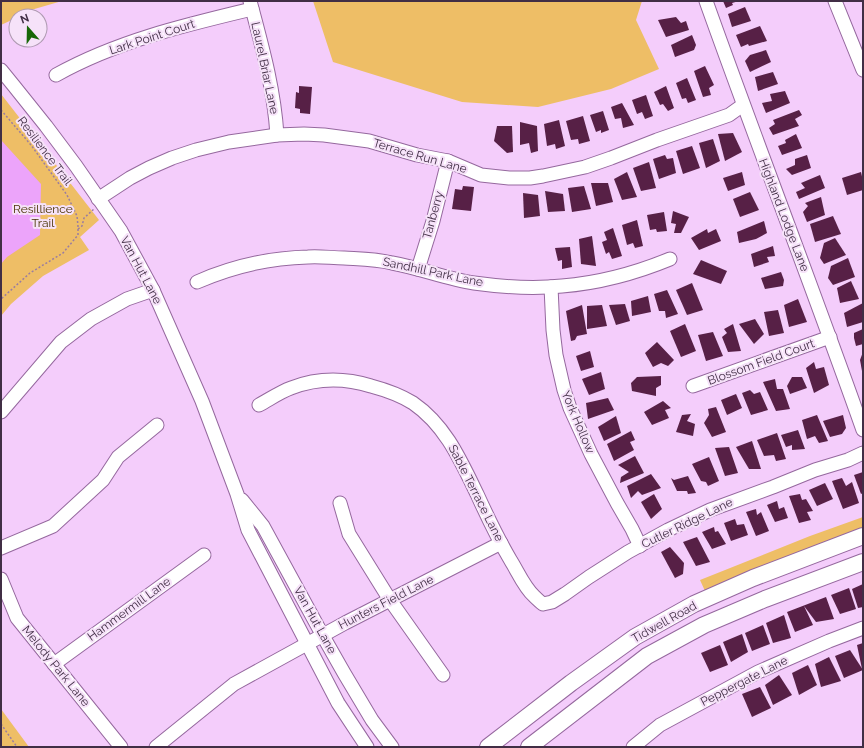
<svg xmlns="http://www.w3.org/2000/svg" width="864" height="748" viewBox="0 0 864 748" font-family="Raleway,sans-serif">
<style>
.green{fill:#eebe66}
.water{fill:#eca4fa}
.building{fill:#572046}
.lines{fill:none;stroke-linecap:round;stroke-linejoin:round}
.minor-casing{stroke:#95689e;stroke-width:15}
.major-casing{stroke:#95689e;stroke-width:18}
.path{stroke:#9a7da0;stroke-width:1.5;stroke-dasharray:2 2;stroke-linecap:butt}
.minor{stroke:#fff;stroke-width:13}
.major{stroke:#fff;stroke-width:16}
.labels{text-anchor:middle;stroke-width:4;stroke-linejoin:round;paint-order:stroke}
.street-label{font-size:12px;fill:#412e45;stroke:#f6e2f9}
.park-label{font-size:12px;fill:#483202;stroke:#f6e2f9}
</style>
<rect width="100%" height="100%" fill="#f4cdfb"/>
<g class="green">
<polygon points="1,1 62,1 31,10 20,16 16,16 16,18 1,25"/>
<polygon points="313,1 642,1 636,20 659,69 611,89 538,107 462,102 333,62"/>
<polygon points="1,94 99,220 80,237 89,250 43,276 11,304 1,316"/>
<polygon points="863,517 863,528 744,573 705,591 700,580 810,536"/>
<polygon points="1,709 29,747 1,747"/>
</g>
<polygon class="water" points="1,140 41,184 40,235 7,257 1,264"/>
<g class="building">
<polygon points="723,1 739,1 732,3 733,5 726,8"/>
<polygon points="745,7 751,21 732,27 728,14"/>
<polygon points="676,17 681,23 686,21 689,30 666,37 658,20"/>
<polygon points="760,26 767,41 749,46 748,44 741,47 736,35"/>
<polygon points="692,35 696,45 694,50 675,57 671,45"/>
<polygon points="766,50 771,62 750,72 745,61 750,55"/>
<polygon points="705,66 714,85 709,88 711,95 703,97 694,71"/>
<polygon points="773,72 778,84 758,91 755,77"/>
<polygon points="687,78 696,100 688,103 686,98 682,99 676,83"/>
<polygon points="299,86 312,87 310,114 300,113 300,109 295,108 296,92 299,93"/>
<polygon points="666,86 674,108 668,111 663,104 660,105 654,92"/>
<polygon points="785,91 790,103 766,113 762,103 772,101 770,94"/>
<polygon points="646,95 653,116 645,119 642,112 637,114 632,100"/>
<polygon points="622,103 634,125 623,128 621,118 615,119 611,107"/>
<polygon points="799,110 802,115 795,119 799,126 773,135 769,128 775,124 773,120"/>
<polygon points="603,111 609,130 601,133 601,130 596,132 590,115"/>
<polygon points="583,116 590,141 579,144 578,139 571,140 566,121"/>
<polygon points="559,120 565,146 556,149 555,144 547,146 544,124"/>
<polygon points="520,122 537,126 538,151 531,153 529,143 520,145"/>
<polygon points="497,126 512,126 513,152 507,153 494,141"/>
<polygon points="733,133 742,152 725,161 718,134"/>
<polygon points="796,134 802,148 782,155 778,146 786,143 785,140"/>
<polygon points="713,139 720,161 706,168 699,143"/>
<polygon points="692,146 700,168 683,174 676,151"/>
<polygon points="665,155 667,159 673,158 676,173 659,179 653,159"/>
<polygon points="807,155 811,168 792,175 786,169 795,165 795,159"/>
<polygon points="649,162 656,188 641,191 633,168"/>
<polygon points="627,172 637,197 622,200 614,179"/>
<polygon points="742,172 745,185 728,191 723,178"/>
<polygon points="861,172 863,181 863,190 847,195 842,178"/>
<polygon points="820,175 825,188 799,199 796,192 805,188 801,183"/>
<polygon points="591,183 608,183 613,202 596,206"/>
<polygon points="463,186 474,187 471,211 452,209 455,189 462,190"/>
<polygon points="584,186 591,209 572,212 568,188"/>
<polygon points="545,191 563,194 565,211 548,212"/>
<polygon points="750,192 759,210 740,217 733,199"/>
<polygon points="523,193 538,195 540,216 524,218"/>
<polygon points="821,197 825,215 807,222 803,212 808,206 805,203"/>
<polygon points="673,211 689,217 681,233 674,233 676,224 671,223"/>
<polygon points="664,212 667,231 657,232 656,229 650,230 647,215"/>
<polygon points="833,216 841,234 815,242 810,224"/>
<polygon points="637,220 643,246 635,248 633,243 627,245 622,225"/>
<polygon points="764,221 767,233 756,239 739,243 737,232"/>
<polygon points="613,228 622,256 612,259 609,252 606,254 602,242 607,240 604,232"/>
<polygon points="707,229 708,233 716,229 721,241 699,250 691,238"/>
<polygon points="592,236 596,266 581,264 579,239"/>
<polygon points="835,238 846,255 824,264 820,258 824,243"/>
<polygon points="773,246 775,256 767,257 769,262 754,267 751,254"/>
<polygon points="570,247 572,267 562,269 562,260 558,261 555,248"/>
<polygon points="848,258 855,277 833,285 828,278 831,266"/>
<polygon points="701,260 727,271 721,284 693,274"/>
<polygon points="781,272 784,280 783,286 765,289 761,278"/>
<polygon points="851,281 859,299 840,303 837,288"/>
<polygon points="692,283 703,310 687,315 676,290"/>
<polygon points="667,290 678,314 666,318 665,311 659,311 654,294"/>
<polygon points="648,296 651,312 632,316 631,301"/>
<polygon points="798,299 807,322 789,327 784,305"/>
<polygon points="863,303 863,322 847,327 844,313"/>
<polygon points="625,304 630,321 616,325 609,305"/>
<polygon points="582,305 587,334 577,336 575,340 571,341 566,311"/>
<polygon points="602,305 607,326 587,329 587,306"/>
<polygon points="778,310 784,333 769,336 764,312"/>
<polygon points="755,319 764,334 754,344 739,324"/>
<polygon points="685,324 696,351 681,357 670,331"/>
<polygon points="733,324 741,351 728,352 722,337 727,333 724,329"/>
<polygon points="863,329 863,344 856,346 854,338 854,333"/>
<polygon points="713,332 723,356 706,361 698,335"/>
<polygon points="657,342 674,360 668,366 661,363 653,367 645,353"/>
<polygon points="590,351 594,367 581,371 576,356"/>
<polygon points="863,352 863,371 862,371 860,360"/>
<polygon points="814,362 816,369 824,367 829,385 814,393 806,368"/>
<polygon points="601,372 605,389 589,395 582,379"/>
<polygon points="661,376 661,385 656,388 656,396 632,391 631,383 637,377"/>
<polygon points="792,377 802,377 807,388 790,394 787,386"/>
<polygon points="775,379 777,389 783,389 790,409 776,411 763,382"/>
<polygon points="750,390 754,394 760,392 768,410 751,415 742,393"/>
<polygon points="736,394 742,408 727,415 721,400"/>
<polygon points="608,398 614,410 588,419 586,403"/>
<polygon points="663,401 671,408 665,410 669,418 652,425 644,412"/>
<polygon points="716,407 726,432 712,437 704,423 709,415 708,409"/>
<polygon points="691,414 687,421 695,424 693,436 676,432 682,415"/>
<polygon points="817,415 828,441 819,443 815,436 807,439 802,420"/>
<polygon points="843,415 846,428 842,434 830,437 823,421"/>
<polygon points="616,416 621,433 604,441 598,427"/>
<polygon points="798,430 805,449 792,450 792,445 786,447 781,435"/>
<polygon points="631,431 635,440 630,442 634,450 614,461 607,444"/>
<polygon points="777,433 786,459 776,461 774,455 764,456 757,440"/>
<polygon points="752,441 761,469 749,469 736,447"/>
<polygon points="729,447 738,473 725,476 715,448"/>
<polygon points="635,456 644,473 620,483 621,477 629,472 618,465"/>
<polygon points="709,457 719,481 708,486 706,482 701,481 692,464"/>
<polygon points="863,472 863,493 861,494 854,475"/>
<polygon points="651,474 661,488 642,495 638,491 631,498 627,486"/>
<polygon points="688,476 696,493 688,494 687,491 677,491 671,478 674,480"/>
<polygon points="842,478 846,486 852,482 859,503 843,509 832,481"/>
<polygon points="825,483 833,499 817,506 809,490"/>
<polygon points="654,494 662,509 651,519 641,502"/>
<polygon points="800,494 802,500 806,499 813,511 807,512 811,520 799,523 789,496"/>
<polygon points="777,501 779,509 784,507 788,518 775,522 767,505"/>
<polygon points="756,509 757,515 761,512 769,531 756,536 746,512"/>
<polygon points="735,519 737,525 744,524 748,535 731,541 724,523"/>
<polygon points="714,527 715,532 718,531 726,544 712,549 702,532"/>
<polygon points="697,537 710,562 696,566 683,542"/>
<polygon points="670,547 684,563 683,574 675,578 661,552"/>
<polygon points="863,584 863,607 858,608 852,589"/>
<polygon points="849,588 856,609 840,614 831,595"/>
<polygon points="826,597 834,619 816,622 804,606 813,625 795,632 787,612"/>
<polygon points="784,615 791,638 773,643 766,623"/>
<polygon points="763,625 770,644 752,651 745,633"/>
<polygon points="742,634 748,652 731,662 723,642"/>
<polygon points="863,643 863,669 862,669 857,645"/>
<polygon points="720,645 728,665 710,672 701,653"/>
<polygon points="850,650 863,670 844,678 835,656"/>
<polygon points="829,657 841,681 821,687 815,664"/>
<polygon points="808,665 817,685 799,695 792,673"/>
<polygon points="779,675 792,695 773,705 765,685"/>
<polygon points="760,687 771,708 752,717 742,694"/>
</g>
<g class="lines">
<defs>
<g id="minor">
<path d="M250 1C262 46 274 88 277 135"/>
<path d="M706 1C757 144 812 286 863 430"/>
<polyline points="835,1 863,70"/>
<polyline points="1,70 14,86 46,126 76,166 121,231 153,290 202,401 237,494 248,530 338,703 367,747"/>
<path d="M56 75C117 41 185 25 252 9"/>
<polyline points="98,199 130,178 149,168 172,158 196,150 229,142 277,135 304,134 324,135 369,141 417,155 448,161 481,175 509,178 530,178 543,176 585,167 611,158 657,140 729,115 743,105"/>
<polyline points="418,269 433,221 448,161"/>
<path d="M197 282C231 267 270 258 308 257 320 256 332 258 344 258 360 259 376 259 392 263 420 268 447 279 474 283 503 287 533 289 562 286 599 283 636 273 670 259"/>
<polyline points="551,287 553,330 556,355 564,390 570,408 591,454 617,503 632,529 640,546"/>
<polyline points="693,386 830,337"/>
<path d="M259 405C270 399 280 392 291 388 317 378 345 378 371 386 386 390 400 395 413 403 445 425 460 459 477 494 487 516 498 539 511 561 518 572 524 587 534 596 537 599 540 602 543 604L552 602 565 594 589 577 628 552 668 530 710 510 773 487 815 470 848 460 863 453"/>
<polyline points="1,412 61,342 91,319 127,299 153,290"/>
<polyline points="242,500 263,526 323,636 344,673 372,720 392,747"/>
<polyline points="340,503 349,534 390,600 443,675"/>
<polyline points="1,548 53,526 103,480 118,457 157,425"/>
<polyline points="1,579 17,618 121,747"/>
<polyline points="54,664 204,555"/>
<polyline points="156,747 234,684 345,623 501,543"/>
<polyline points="633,747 660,725 758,672 829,641 863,628"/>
</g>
<g id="major">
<polyline points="488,747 571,683 635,637 694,604 753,578 863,536"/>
<polyline points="529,747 647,656 704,625 765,599 863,562"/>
</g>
</defs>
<use href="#minor" class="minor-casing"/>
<use href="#major" class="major-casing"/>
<g class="path">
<polyline points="1,110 31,145 67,195 77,216 78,226 78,235 63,253 30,273 1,299"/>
<polyline points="78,229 82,226 84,218 94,209"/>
<polyline points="1,724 17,747"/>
</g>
<use href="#minor" class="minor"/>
<use href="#major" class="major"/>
</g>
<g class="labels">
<g class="street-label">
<text transform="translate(152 37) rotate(-18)" y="4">Lark Point Court</text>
<text transform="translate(265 68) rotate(78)" y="4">Laurel Briar Lane</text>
<text transform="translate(45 151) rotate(53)" y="4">Resilience Trail</text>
<text transform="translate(420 156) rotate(16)" y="4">Terrace Run Lane</text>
<text transform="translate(433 215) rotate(-75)" y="4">Tanberry</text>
<text transform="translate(784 215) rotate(69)" y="4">Highland Lodge Lane</text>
<text transform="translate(141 270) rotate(62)" y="4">Van Hut Lane</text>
<text transform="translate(433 272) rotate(12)" y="4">Sandhill Park Lane</text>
<text transform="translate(761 362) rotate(-20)" y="4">Blossom Field Court</text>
<text transform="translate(578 422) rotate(67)" y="4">York Hollow</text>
<text transform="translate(476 493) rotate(63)" y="4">Sable Terrace Lane</text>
<text transform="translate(687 523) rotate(-26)" y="4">Cutler Ridge Lane</text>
<text transform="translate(386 602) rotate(-27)" y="4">Hunters Field Lane</text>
<text transform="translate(129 609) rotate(-36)" y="4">Hammermill Lane</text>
<text transform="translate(315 620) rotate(61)" y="4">Van Hut Lane</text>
<text transform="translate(664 622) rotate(-29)" y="4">Tidwell Road</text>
<text transform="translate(56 666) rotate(51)" y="4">Melody Park Lane</text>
<text transform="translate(744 681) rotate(-27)" y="4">Peppergate Lane</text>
</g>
<g class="park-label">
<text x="43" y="213">Resillience<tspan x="43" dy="14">Trail</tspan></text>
</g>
</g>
<rect width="864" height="748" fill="none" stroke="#412e45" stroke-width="4"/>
<g transform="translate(28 28) rotate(340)"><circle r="19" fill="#f6e2f9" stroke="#ae9ab1"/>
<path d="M0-3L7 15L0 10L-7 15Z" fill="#176707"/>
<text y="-6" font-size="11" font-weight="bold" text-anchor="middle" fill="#412e45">N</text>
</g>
</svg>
